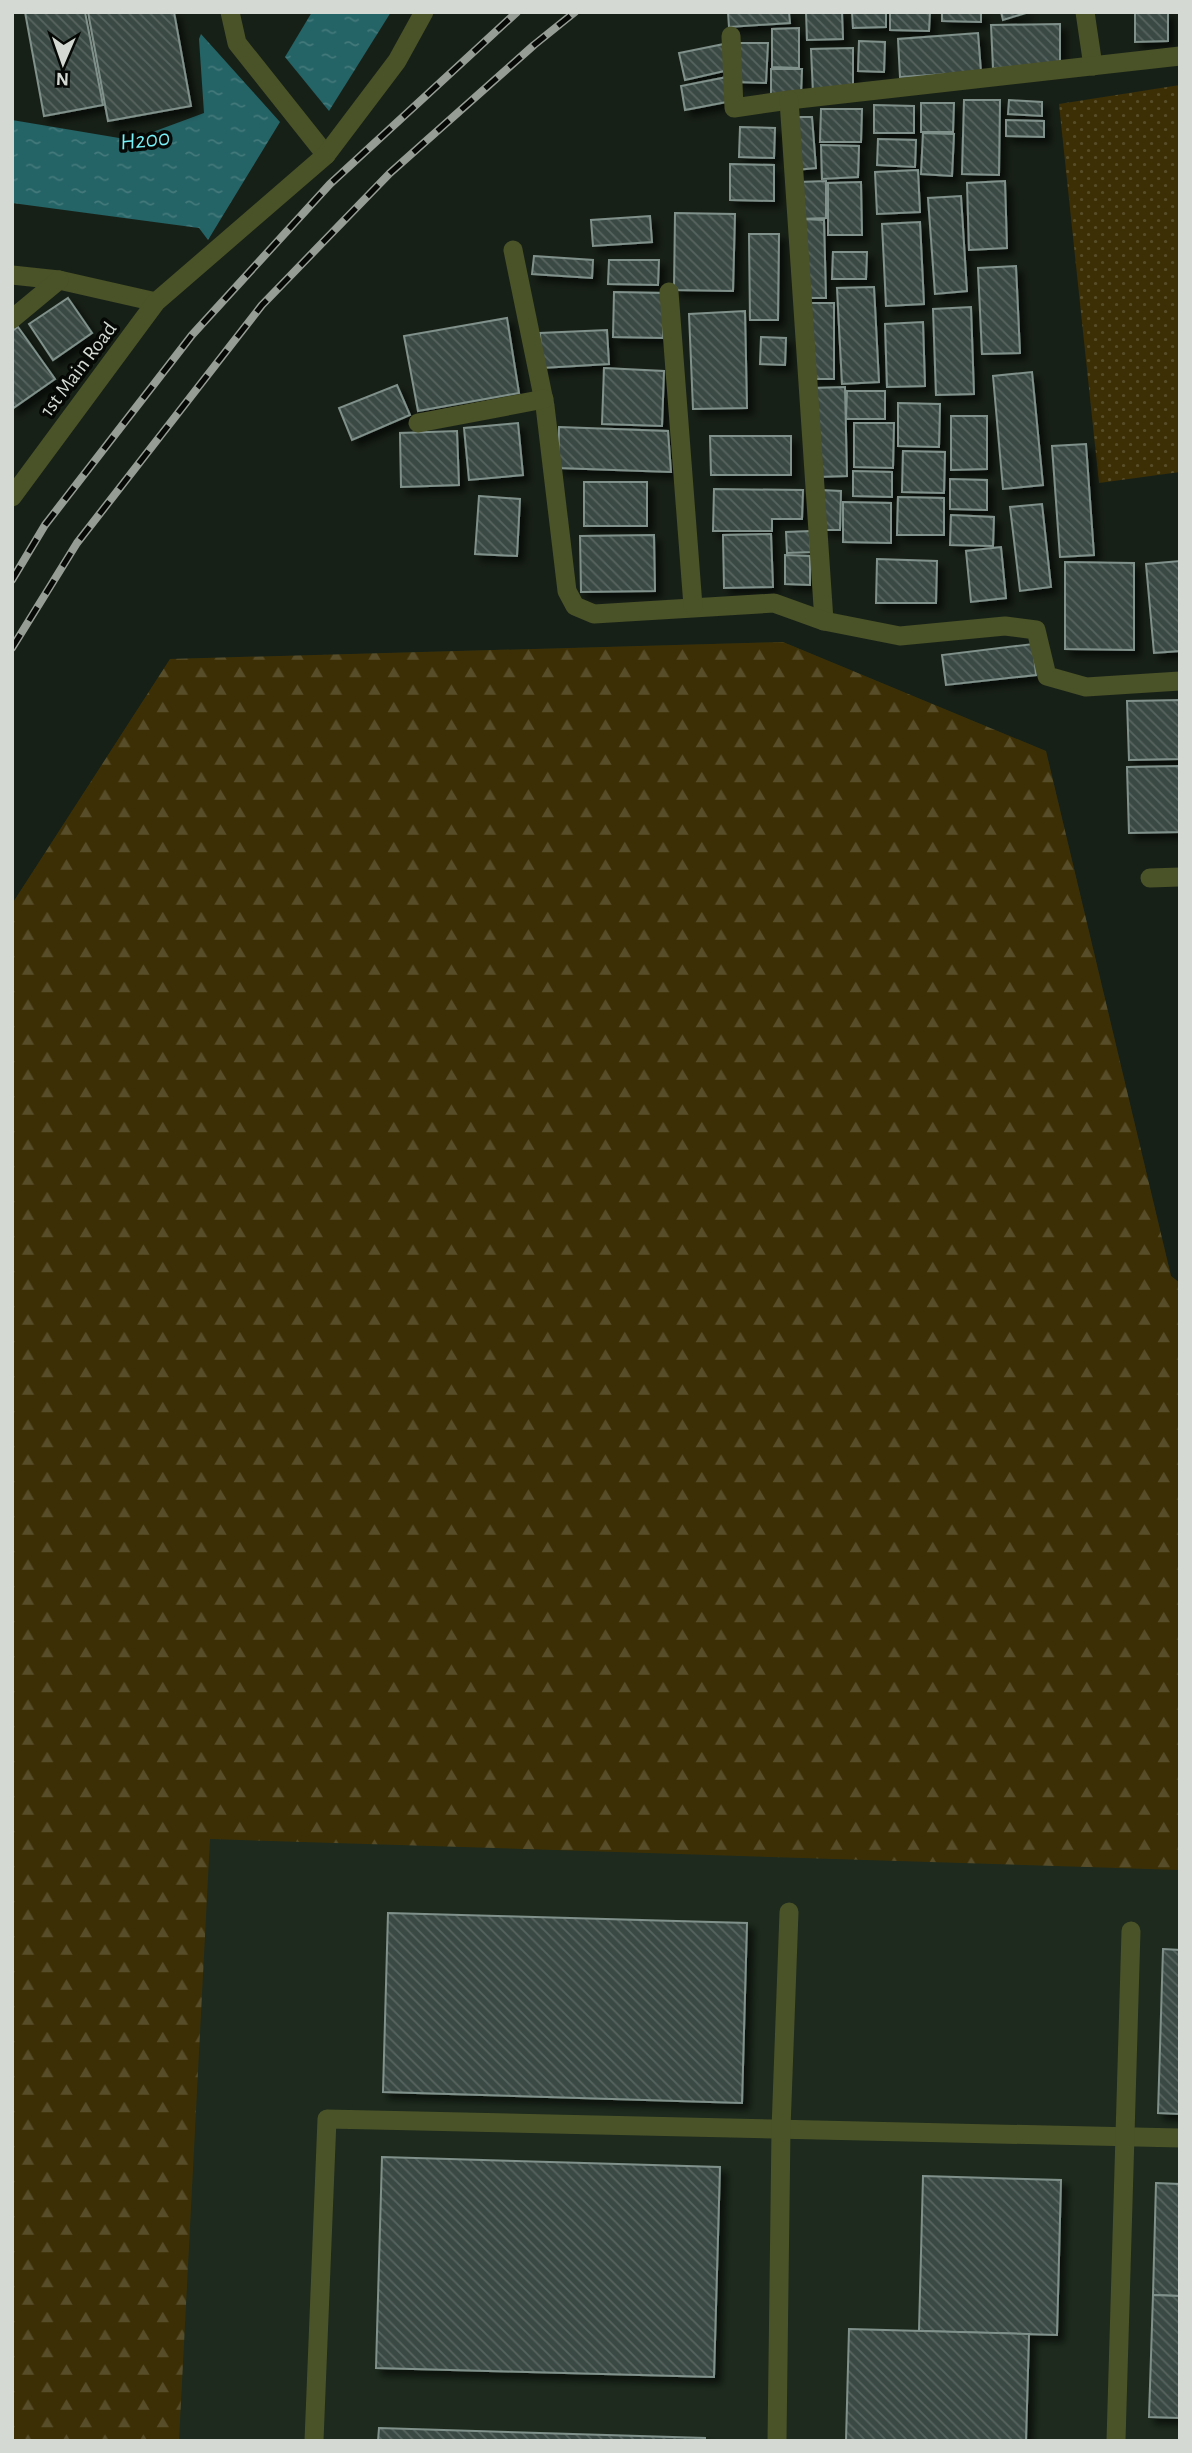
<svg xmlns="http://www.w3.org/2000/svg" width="1192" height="2453" viewBox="0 0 1192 2453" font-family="'Alegreya Sans',sans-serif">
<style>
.built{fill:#1d2a1d}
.green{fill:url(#green-dots)}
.forest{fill:url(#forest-firs)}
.water{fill:url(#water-ripples)}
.building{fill:url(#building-back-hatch);stroke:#80918b;stroke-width:2;filter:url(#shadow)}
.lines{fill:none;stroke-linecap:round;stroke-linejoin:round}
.service{stroke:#4a5228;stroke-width:19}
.minor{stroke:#4a5228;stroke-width:19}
.rail-casing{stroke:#969d95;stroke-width:8}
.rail{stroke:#050805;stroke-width:5;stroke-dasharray:16;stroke-linecap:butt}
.labels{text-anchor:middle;stroke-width:7;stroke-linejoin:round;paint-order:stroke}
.street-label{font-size:21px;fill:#d4dad3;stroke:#050805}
.water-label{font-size:23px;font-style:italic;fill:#78f2f8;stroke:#050805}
</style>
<defs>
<pattern id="green-dots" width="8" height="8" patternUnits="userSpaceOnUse" patternTransform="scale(1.75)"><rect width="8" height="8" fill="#3c2f05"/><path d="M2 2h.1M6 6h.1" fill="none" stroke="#574d29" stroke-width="1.8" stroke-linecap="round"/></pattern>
<pattern id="forest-firs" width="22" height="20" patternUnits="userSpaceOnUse" patternTransform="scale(1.75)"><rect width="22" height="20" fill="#3c2f05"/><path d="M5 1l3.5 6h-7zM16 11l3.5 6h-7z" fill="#574d29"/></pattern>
<pattern id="water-ripples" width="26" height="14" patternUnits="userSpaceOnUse" patternTransform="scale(1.75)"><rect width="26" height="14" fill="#246366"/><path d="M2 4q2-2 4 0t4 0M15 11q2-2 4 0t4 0" fill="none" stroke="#43797b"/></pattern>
<pattern id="building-back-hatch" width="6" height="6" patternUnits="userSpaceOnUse" patternTransform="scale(1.75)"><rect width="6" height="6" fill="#3b4a45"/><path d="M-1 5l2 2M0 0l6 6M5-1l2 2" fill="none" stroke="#56645f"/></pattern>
<filter id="shadow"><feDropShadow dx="6" dy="6" stdDeviation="3.5" flood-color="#0009"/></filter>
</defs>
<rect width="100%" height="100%" fill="#172017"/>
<polygon class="built" points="783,642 1046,751 1171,1276 1180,1283 1180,2441 12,2441 12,904 170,659"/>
<polygon class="green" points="1180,85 1180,472 1099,483 1059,104"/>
<polygon class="forest" points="783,642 1046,751 1171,1276 1180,1283 1180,1870 210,1839 179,2441 12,2441 12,904 170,659"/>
<g class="water">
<polygon points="312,12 391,12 329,111 285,57"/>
<polygon points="201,34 280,122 208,240 199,228 12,203 12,120 131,140 204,113 199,39"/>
</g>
<g class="building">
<polygon points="25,12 85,12 103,105 44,116"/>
<polygon points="88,12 174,12 191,106 108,121"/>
<polygon points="728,12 789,12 790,23 729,27"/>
<polygon points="806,12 842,12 843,39 807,40"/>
<polygon points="852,12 886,12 886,27 853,28"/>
<polygon points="890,12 930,12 929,31 890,30"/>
<polygon points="942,12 981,12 981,22 942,21"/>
<polygon points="1001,12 1029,12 1003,20"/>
<polygon points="1135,12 1168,12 1168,41 1135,42"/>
<polygon points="1060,24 1060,67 993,68 991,25"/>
<polygon points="799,28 799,68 772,67 772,29"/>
<polygon points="978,33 981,72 900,77 898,39"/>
<polygon points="859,41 885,42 884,72 858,71"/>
<polygon points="736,43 768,43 766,83 735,82"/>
<polygon points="724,44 729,70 685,80 679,53"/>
<polygon points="853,48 853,88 813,93 811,49"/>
<polygon points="771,69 802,69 801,95 771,96"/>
<polygon points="727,77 732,101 685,110 681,86"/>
<polygon points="964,100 1000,100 999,175 962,174"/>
<polygon points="1009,100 1042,102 1042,116 1008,114"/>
<polygon points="921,103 954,103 953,132 921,132"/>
<polygon points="874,105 914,106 914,133 874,133"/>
<polygon points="821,109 862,109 861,142 820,142"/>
<polygon points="793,117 812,117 816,168 796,170"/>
<polygon points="1006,120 1044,121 1044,137 1006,136"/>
<polygon points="740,127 775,128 774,158 739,157"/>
<polygon points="923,133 954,134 952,176 921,174"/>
<polygon points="878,139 916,140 915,167 877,165"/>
<polygon points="821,145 859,146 858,177 822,179"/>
<polygon points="730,164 774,165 774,201 730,200"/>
<polygon points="918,170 920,212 877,214 875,172"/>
<polygon points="826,181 826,218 800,219 799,182"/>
<polygon points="1005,181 1007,248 969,250 967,183"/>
<polygon points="861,182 862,235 828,235 828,183"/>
<polygon points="961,196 967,291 935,294 928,198"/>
<polygon points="675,213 735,214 733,291 674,290"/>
<polygon points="650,216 652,242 593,246 591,220"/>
<polygon points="801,219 824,220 826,298 805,298"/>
<polygon points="920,222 924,304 886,306 882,224"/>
<polygon points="749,234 779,234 778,320 750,320"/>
<polygon points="833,252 867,252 866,279 832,279"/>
<polygon points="534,256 593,260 592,278 532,274"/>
<polygon points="609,260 659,260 658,285 608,284"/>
<polygon points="1016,266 1020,353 982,354 978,268"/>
<polygon points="874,287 879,382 842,384 837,288"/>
<polygon points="614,292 664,293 663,338 613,337"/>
<polygon points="68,298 92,333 53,360 29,324"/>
<polygon points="805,303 834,303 834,379 812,379"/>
<polygon points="971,307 974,394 936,395 933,309"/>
<polygon points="745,311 747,408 693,409 689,314"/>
<polygon points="507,318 519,393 418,411 404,336"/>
<polygon points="923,322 925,386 887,387 885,324"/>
<polygon points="18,327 55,379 12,409 12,331"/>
<polygon points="607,330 609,364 542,368 540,333"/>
<polygon points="761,337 786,338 785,365 760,364"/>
<polygon points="604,368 664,371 662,426 602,424"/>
<polygon points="1032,372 1043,485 1003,489 993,376"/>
<polygon points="397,385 410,415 352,440 339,408"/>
<polygon points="845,387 847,476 817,477 812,388"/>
<polygon points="847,391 885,391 885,419 846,419"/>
<polygon points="898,403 940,404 939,447 898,446"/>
<polygon points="951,416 987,416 987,469 951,470"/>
<polygon points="518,423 523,475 469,480 464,428"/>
<polygon points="854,423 894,423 893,468 854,467"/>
<polygon points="559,427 668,431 671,472 558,468"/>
<polygon points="457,431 459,485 401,487 400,433"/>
<polygon points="710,436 791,436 791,475 711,475"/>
<polygon points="1086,444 1094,555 1060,557 1052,446"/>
<polygon points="903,451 945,452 944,493 902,492"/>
<polygon points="853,471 892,472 892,497 853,496"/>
<polygon points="950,479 987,480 987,510 950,509"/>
<rect x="584" y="482" width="63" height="44"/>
<polygon points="714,489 803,490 802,519 772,519 772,531 713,531"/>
<polygon points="821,490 841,491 840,530 822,530"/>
<polygon points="479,496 520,499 517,556 475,554"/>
<polygon points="898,497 944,498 944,535 897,535"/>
<polygon points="843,502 891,503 891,543 843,542"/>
<polygon points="1042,504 1051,587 1020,591 1010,507"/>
<polygon points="951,515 994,517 993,546 950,545"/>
<polygon points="810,531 811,552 787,553 786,532"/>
<polygon points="771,534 773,587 724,588 723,535"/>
<polygon points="654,535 655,591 581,592 580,536"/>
<polygon points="1001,547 1006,598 971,602 966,551"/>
<polygon points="785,555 810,556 810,585 785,584"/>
<polygon points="877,559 937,561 936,603 876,603"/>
<polygon points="1180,561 1180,651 1154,653 1146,564"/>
<polygon points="1065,562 1134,563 1134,650 1065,649"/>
<polygon points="1033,644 1036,675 946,685 942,655"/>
<polygon points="1180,700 1180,759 1129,760 1127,701"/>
<polygon points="1180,766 1180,832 1129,833 1127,767"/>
<polygon points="388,1913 747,1923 742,2103 383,2092"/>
<polygon points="1163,1949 1180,1950 1180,2114 1158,2113"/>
<polygon points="382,2157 720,2167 714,2377 376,2368"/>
<polygon points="923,2176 1061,2180 1057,2335 919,2331"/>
<polygon points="1156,2183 1180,2184 1180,2296 1153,2295"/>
<polygon points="1153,2295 1180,2296 1180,2418 1149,2417"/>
<polygon points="849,2329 1029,2334 1026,2441 846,2441"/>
<polygon points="379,2428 705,2438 705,2441 378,2441"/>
</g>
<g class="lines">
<g class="service">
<polyline points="314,2441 327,2119 1180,2138"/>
<polyline points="777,2441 781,2129 789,1912"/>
<polyline points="1116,2441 1131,1931"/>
</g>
<g class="minor">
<polyline points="230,12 237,43 326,155"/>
<polyline points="1085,12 1093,66"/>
<polyline points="731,36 734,108 789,100 1180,56"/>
<polyline points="789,100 824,621"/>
<polyline points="513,250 545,406 567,591 575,606 594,614 774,603 824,621 900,636 1005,626 1036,630 1047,676 1086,687 1180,681"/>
<polyline points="12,275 59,280 156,302"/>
<polyline points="669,292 693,606"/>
<polyline points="12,319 59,280"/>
<polyline points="418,423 544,399"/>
<polyline points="12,497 156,302 326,155 397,61 424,12"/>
<polyline points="1150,878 1180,877"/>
</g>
<defs>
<g id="rail">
<polyline points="12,580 45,525 192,335 330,184 517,12"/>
<polyline points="12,648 77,543 262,305 390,173 534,45 575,12"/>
</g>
</defs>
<use href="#rail" class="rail-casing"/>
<use href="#rail" class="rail"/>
</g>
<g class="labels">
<g class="street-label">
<text transform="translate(78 369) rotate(-53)" y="7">1st Main Road</text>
</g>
<g class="water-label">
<text transform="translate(145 139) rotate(-6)" y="8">H200</text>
</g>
</g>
<rect width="1192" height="2453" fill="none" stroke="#d4dad3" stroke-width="28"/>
<g transform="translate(63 63) rotate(182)" stroke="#050805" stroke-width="5" paint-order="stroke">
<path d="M0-5L12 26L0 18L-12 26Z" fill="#d4dad3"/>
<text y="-10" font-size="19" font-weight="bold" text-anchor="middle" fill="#d4dad3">N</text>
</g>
</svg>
